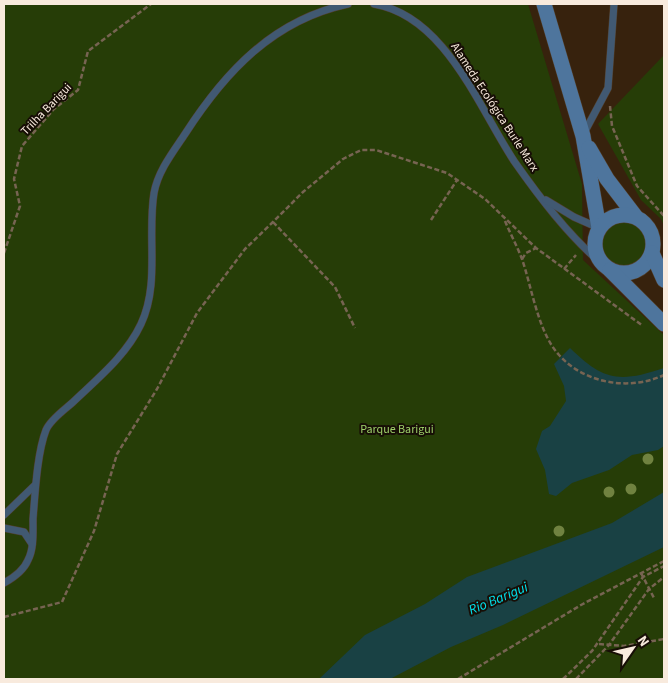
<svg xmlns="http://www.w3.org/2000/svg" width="668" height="683" viewBox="0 0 668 683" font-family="'Source Sans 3',sans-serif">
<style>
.green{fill:#263d07}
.water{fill:#194144}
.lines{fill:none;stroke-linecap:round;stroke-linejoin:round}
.lane-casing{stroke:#523e2a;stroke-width:8}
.secondary-casing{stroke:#523e2a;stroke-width:16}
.path{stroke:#776452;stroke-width:2.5;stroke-dasharray:5 2.5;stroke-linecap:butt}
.lane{stroke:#415972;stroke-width:7}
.secondary{stroke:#4e759d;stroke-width:15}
.tree{fill:#708240}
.labels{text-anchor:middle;stroke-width:4;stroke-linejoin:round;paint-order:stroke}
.street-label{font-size:12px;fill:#f8eadd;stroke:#170e06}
.park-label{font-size:12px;fill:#9ed06a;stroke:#170e06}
.water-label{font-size:14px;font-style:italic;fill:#00e4ef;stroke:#170e06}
</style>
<rect width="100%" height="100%" fill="#37220d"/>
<g class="green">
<polygon points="4,4 528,4 582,184 583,260 664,335 664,679 4,679"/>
<polygon points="664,55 664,226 661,219 641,200 598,124"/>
<circle cx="625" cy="244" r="23"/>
</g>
<g class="water">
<path d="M570 348C604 381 619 383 664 368V446L658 450 632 455 609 470 572 483 556 496 549 494 545 470 536 449 542 431 550 426 566 401 564 386 554 364Z"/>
<polygon points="664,492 664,547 503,625 451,647 390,679 319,679 365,635 425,604 467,577 612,523"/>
</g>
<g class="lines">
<defs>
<g id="lane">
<path d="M374 4C445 16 478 106 514 161 540 198 568 235 603 265"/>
<polyline points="584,133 608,88 614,4"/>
<polyline points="546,200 574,217 599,228"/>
<polyline points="4,515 35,485"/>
<polyline points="4,528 24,532 32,544"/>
<path d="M4 583C13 578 24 570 28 560 34 549 33 532 33 519 35 495 37 453 46 430 50 420 64 410 72 403 97 379 126 356 141 324 160 284 147 236 154 193 158 171 173 152 185 134 225 72 273 20 348 4"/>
</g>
<g id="secondary">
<polyline points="544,4 583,136 599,228"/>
<polyline points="589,148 607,179 636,217"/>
<circle cx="624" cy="244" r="29"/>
<polyline points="652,253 664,280"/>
<polyline points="610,270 664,324"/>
</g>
</defs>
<use href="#lane" class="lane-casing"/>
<use href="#secondary" class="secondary-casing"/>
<g class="path">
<polyline points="610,106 612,126 637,186 664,216"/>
<polyline points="431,220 457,180"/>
<path d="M505 221C510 233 517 246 522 259 532 288 538 332 559 355 585 384 630 391 664 375"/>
<polyline points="273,222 335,287 355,328"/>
<polyline points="4,253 20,206 14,179 22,146 54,109 78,90 88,51 151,4"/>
<polyline points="522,259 526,253 536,248"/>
<polyline points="564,269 576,255"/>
<polyline points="641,573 654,598"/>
<polyline points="4,617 62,602 94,531 117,454 157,389 197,313 245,249 273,222 303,192 343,159 361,150 376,150 447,173 485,199 536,248 643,326"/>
<polyline points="599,644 624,646 664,639"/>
<polyline points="458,679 581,605 664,561"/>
<polyline points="563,679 592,651 643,577 664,566"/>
<polyline points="576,679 609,645 649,589 664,577"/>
</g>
<use href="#lane" class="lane"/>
<use href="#secondary" class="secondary"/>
</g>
<g class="tree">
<circle cx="648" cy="459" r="5.5"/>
<circle cx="631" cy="489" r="5.5"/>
<circle cx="609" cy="492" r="5.5"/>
<circle cx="559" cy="531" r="5.5"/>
</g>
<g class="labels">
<g class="street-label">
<text transform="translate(495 107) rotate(57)" y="4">Alameda Ecológica Burle Marx</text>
<text transform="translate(46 109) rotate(-46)" y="4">Trilha Barigui</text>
</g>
<g class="park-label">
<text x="397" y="433">Parque Barigui</text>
</g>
<g class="water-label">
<text transform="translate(498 598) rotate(-23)" y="5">Rio Barigui</text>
</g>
</g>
<rect width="668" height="683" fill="none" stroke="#f8eadd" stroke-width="10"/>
<g transform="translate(633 648) rotate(56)" stroke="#170e06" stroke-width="4" paint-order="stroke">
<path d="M0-4L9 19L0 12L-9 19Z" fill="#f8eadd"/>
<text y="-8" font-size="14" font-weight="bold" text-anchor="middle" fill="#f8eadd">N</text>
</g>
</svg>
